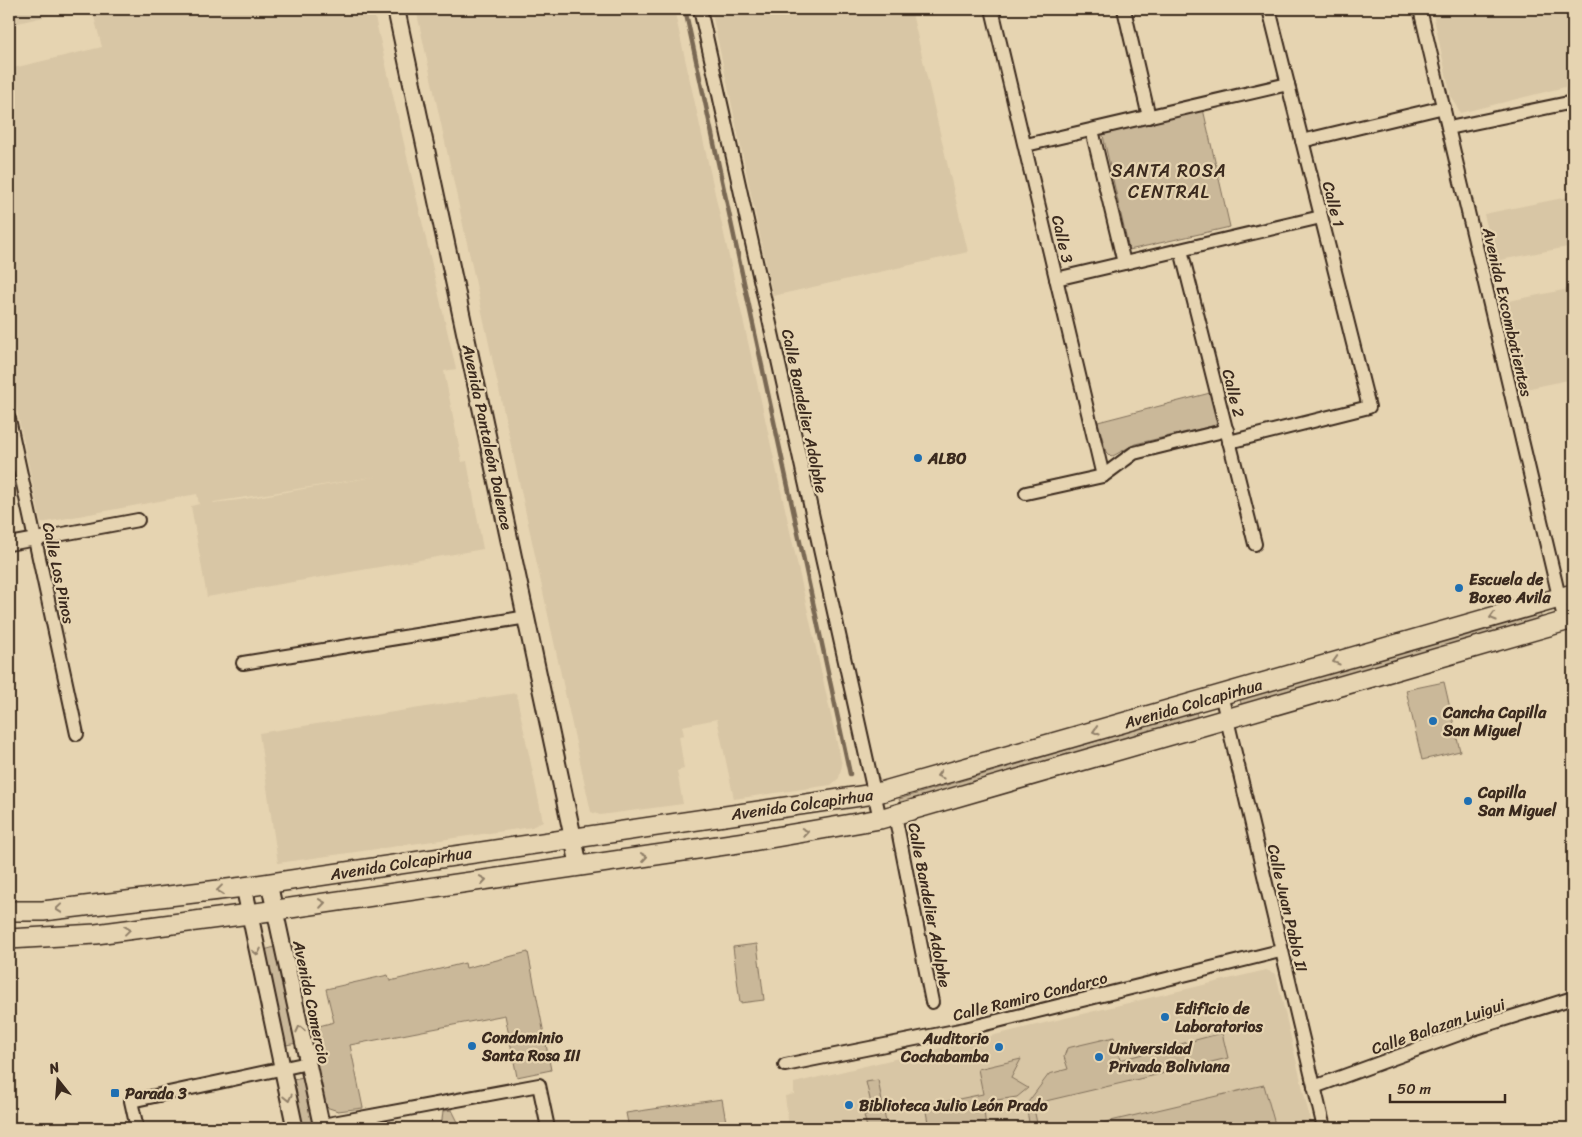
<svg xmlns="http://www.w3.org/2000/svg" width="1582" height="1137" viewBox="0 0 1582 1137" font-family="Sriracha,sans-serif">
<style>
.built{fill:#d8c6a5;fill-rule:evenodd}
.green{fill:#cab899;stroke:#82715c}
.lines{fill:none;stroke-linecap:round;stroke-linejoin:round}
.stream{stroke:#796853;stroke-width:4.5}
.minor-casing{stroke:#3b2a1e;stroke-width:16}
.tertiary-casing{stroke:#3b2a1e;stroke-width:19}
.secondary-casing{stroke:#3b2a1e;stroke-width:20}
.primary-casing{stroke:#3b2a1e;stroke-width:22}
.minor{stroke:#e6d4b1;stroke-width:12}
.tertiary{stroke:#e6d4b1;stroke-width:15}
.secondary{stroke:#e6d4b1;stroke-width:16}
.primary{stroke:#e6d4b1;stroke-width:19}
.oneway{stroke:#907f68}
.poi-dot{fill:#1f6fb2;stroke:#e6d4b1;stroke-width:2}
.labels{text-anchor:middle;stroke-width:4.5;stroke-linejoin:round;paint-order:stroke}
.street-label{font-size:16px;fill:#3b2a1e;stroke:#e6d4b1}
.poi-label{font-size:16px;font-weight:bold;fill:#3b2a1e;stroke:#e6d4b1;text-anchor:start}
.neighbourhood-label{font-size:18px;letter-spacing:1px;fill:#3b2a1e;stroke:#e6d4b1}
</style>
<rect width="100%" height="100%" fill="#e6d4b1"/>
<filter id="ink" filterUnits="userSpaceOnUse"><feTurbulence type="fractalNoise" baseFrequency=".02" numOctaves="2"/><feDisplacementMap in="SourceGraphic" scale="10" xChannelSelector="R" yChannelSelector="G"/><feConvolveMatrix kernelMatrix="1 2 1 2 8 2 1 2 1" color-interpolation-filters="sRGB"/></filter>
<g filter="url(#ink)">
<g class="built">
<polygon points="9,9 78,9 9,25"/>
<path d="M92 9H373L456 369 444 371 462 462 467 461 483 549 207 597 191 506 199 504 197 494 41 523 9 374V69L102 47ZM379 476 239 500 213 503 214 502Z"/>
<polygon points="416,9 674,9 842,765 839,778 831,785 734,799 717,719 682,726 684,735 679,736 684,769 677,771 683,804 600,815 591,812"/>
<polygon points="711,9 911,9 968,252 773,296"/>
<polygon points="1432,9 1573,9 1573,85 1460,113 1451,97"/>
<polygon points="1573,196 1573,246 1495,261 1484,214"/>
<polygon points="1573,288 1573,379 1521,390 1499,303"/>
<polygon points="516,693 543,821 532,827 278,863 259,733"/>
<polygon points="1266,970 1276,974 1312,1128 789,1128 785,1096 794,1094 794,1083"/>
</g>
<g class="green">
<polygon points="1203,109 1230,227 1129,250 1102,131"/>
<polygon points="1210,393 1218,420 1217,425 1135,444 1111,457 1106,452 1098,422"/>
<polygon points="1539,611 1542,619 1242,708 1240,699"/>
<polygon points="1444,682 1460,751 1422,760 1406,690"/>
<polygon points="1196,712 1198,720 902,808 899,799"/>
<polygon points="757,944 764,1000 740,1003 733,947"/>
<polygon points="275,947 297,1043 286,1045 264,950"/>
<polygon points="528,952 551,1070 517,1077 505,1015 350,1045 363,1108 338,1111 326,1107 308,1029 334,1022 326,989 388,975 390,981 465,963 466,968"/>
<polygon points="1222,1033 1228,1058 1033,1104 1038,1128 1030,1128 1026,1105 1049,1074 1068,1069 1064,1057 1067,1048 1114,1037 1120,1060"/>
<polygon points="1021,1059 1011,1078 1028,1088 1017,1097 983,1102 986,1128 929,1128 925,1106 983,1094 978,1069"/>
<polygon points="304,1078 315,1128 302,1128 292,1080"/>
<polygon points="878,1080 887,1128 867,1128 864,1115 873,1112 866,1082"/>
<polygon points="1264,1085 1276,1128 1081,1128 1255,1087"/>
<polygon points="722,1099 727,1128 629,1128 626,1113"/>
<polygon points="452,1110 461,1128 441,1128 443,1111"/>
</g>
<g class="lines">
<polyline class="stream" points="685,9 850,774"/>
<defs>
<g id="minor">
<polyline points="700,9 880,819"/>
<polyline points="992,9 1103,476"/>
<polyline points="1124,9 1149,117"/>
<polyline points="1420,9 1565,622"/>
<polyline points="1449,128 1573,102"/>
<polyline points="1092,130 1124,263"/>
<polyline points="1302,141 1444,107"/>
<polyline points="1026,145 1288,84"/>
<polyline points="1181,250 1255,544"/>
<polyline points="1056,279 1321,217"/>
<polyline points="9,419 77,734"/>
<polyline points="1229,442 1369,407 1269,9"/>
<polyline points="1026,493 1103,476 1134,453 1227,430"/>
<polyline points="9,544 138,520"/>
<polyline points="243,663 527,617"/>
<polyline points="1221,694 1324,1128"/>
<polyline points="895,815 932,1002"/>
<polyline points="785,1065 965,1029 1280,951"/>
<polyline points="1314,1087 1473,1029 1573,998"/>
<polyline points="322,1125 539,1085 548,1128"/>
<polyline points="137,1128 131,1101 308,1063"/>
</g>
<g id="tertiary">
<polyline points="269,883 322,1128"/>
<polyline points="244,887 295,1128"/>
</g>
<polyline id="secondary" points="396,9 579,866"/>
<g id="primary">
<polyline points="9,911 43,911 244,887 874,794 1573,594"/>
<polyline points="9,939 96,934 249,914 752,841 880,819 1573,619"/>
</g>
</defs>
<use href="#minor" class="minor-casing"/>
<use href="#tertiary" class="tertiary-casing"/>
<use href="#secondary" class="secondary-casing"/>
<use href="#primary" class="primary-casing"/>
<use href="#minor" class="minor"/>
<use href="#tertiary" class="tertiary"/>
<use href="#secondary" class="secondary"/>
<use href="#primary" class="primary"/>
</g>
<defs><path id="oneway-chevron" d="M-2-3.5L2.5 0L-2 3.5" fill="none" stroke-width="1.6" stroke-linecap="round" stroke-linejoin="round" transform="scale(1.25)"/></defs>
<g class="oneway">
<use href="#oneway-chevron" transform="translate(1493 617) rotate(164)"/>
<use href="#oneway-chevron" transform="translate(1336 661) rotate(164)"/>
<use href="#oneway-chevron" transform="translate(1096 731) rotate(163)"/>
<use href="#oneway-chevron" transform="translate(940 775) rotate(164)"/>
<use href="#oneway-chevron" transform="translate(805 832) rotate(-10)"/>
<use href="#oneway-chevron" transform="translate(644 857) rotate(-8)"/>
<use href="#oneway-chevron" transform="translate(483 880) rotate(-8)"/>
<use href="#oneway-chevron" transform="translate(220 890) rotate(173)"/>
<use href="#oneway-chevron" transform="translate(322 903) rotate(-8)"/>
<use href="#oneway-chevron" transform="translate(59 909) rotate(174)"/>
<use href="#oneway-chevron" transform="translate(127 930) rotate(-7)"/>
<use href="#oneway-chevron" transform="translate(257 952) rotate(78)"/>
<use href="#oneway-chevron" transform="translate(300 1029) rotate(-103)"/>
<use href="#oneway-chevron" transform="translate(288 1098) rotate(77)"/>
</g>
</g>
<g class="poi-dot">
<circle cx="918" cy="458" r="5"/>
<circle cx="1459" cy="588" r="5"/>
<circle cx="1433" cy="721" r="5"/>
<circle cx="1468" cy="801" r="5"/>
<circle cx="1165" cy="1017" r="5"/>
<circle cx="472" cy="1046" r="5"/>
<circle cx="999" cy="1047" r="5"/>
<circle cx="1099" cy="1057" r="5"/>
<rect x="110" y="1088" width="10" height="10" rx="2.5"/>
<circle cx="849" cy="1105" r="5"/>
</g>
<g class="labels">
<g class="street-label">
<text transform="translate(1334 204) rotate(76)" y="6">Calle 1</text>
<text transform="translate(1063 239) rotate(77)" y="6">Calle 3</text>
<text transform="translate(1508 312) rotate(77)" y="6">Avenida Excombatientes</text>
<text transform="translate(1234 393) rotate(76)" y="6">Calle 2</text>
<text transform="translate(805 411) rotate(78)" y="6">Calle Bandelier Adolphe</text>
<text transform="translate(488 437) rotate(78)" y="6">Avenida Pantaleón Dalence</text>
<text transform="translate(59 573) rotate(78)" y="6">Calle Los Pinos</text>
<text transform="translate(1193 703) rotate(-16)" y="6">Avenida Colcapirhua</text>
<text transform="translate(802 804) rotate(-8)" y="6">Avenida Colcapirhua</text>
<text transform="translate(401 863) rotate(-9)" y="6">Avenida Colcapirhua</text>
<text transform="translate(930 905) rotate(79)" y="6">Calle Bandelier Adolphe</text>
<text transform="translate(1288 908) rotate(77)" y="6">Calle Juan Pablo II</text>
<text transform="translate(1030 996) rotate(-14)" y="6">Calle Ramiro Condarco</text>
<text transform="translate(312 1002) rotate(78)" y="6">Avenida Comercio</text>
<text transform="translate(1438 1026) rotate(-19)" y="6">Calle Balazan Luigui</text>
</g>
<g class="poi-label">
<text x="928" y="464">ALBO</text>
<text x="1469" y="585">Escuela de<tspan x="1469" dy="18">Boxeo Avila</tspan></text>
<text x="1443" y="718">Cancha Capilla<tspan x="1443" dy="18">San Miguel</tspan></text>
<text x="1478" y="798">Capilla<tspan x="1478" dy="18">San Miguel</tspan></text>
<text x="1175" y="1014">Edificio de<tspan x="1175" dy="18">Laboratorios</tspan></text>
<text x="482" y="1043">Condominio<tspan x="482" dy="18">Santa Rosa III</tspan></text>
<text x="989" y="1044" text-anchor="end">Auditorio<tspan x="989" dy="18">Cochabamba</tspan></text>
<text x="1109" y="1054">Universidad<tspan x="1109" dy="18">Privada Boliviana</tspan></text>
<text x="125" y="1099">Parada 3</text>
<text x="859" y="1111">Biblioteca Julio León Prado</text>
</g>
<g class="neighbourhood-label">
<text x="1169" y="177">SANTA ROSA<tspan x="1169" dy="21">CENTRAL</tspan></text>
</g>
</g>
<rect width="1582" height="1137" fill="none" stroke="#e6d4b1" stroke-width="30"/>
<rect x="15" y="15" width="1552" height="1107" fill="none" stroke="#3b2a1e" stroke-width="2" filter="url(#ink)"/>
<g transform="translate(58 1080) rotate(343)" stroke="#e6d4b1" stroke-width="4" paint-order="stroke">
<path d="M0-4L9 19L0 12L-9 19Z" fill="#3b2a1e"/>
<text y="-8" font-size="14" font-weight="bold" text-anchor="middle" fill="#3b2a1e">N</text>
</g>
<path d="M1390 1094v8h115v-8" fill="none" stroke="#3b2a1e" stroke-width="2.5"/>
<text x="1397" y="1094" font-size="15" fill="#3b2a1e" stroke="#e6d4b1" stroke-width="4" paint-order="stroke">50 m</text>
</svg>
